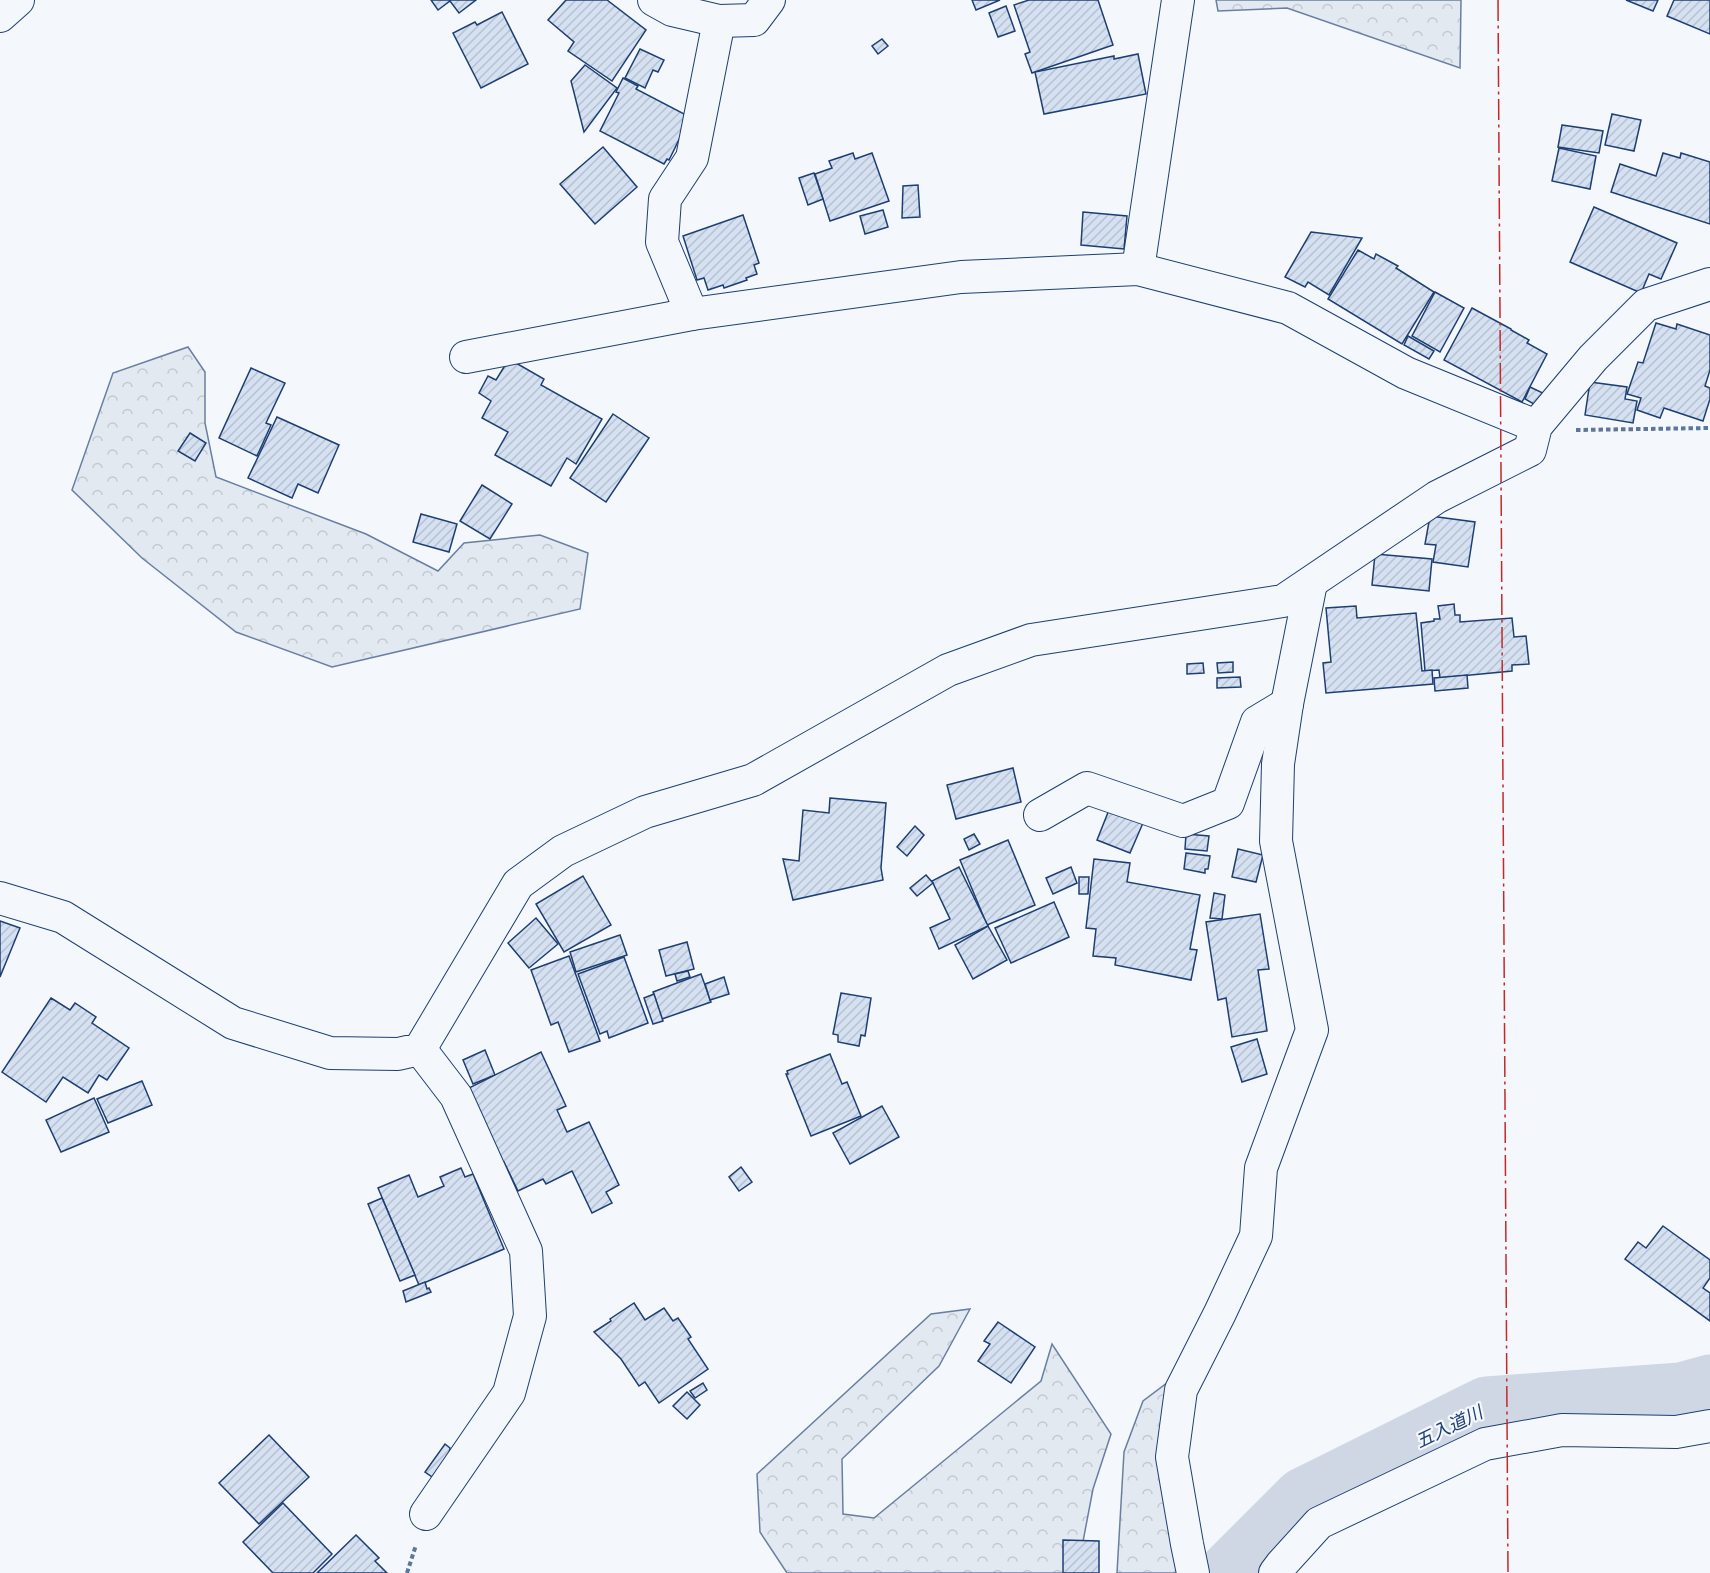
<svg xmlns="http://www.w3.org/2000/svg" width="1710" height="1573" viewBox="0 0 1710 1573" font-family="'Source Sans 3','Noto Sans JP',sans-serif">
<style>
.forest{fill:url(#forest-crowns);stroke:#687fa3;stroke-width:1.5}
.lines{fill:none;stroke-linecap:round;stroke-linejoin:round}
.river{stroke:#cfd7e4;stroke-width:63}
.building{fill:url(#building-hatch);stroke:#1d3f73;stroke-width:1.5}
.street-casing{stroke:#1d3f73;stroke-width:34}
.path{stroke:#5e769c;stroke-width:4;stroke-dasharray:4.5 3;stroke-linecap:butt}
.street{stroke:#f4f7fb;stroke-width:32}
.power{stroke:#c62828;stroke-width:1.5;stroke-dasharray:21 4.5 3 4.5;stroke-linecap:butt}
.labels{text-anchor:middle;stroke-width:4.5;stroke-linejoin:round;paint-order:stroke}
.water-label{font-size:18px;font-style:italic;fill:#1d3f73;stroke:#f4f7fb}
</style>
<defs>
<pattern id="forest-crowns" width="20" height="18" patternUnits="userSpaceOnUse" patternTransform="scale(1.5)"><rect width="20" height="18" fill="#e3e9f0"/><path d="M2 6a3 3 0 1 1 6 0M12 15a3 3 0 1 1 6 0" fill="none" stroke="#c2c9d1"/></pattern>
<pattern id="building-hatch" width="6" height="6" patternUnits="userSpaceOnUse" patternTransform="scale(1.5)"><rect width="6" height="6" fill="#d5e0f0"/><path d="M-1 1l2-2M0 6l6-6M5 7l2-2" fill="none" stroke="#b6c1d1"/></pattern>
</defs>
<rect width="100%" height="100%" fill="#f4f7fb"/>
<g class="forest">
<polygon points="1216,0 1461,0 1460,68 1287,8 1218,11"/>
<polygon points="188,347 205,372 205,423 216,477 366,534 438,571 464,543 540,535 588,553 580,609 332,667 236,632 142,558 72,490 113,373"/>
<polygon points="970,1309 939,1366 842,1459 843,1514 874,1518 1041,1381 1052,1344 1111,1434 1093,1489 1077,1573 787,1573 760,1532 757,1474 931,1314"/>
<polygon points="1171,1380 1185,1573 1117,1573 1124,1452 1143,1401"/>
</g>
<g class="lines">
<polyline class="river" points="1230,1573 1304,1499 1487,1408 1681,1394 1710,1386"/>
</g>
<g class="building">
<polygon points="431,0 476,0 459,13 450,1 438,10"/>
<polygon points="566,0 607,0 646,30 612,81 568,51 574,42 548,20"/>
<polygon points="972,0 1000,0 976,10"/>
<polygon points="1029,0 1098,0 1113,45 1032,73 1025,54 1030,52 1014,5"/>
<polygon points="1626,0 1658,0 1653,11"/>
<polygon points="1674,0 1710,0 1710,34 1667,16"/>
<polygon points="1006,6 1015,31 998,37 989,13"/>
<polygon points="502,12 528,64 481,88 453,33 475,22 477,25"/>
<polygon points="882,39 888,46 878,54 872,46"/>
<polygon points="640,49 664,60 658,72 653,70 645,88 625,78"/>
<polygon points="1138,54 1146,94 1044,114 1035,72 1114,56 1114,59"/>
<polygon points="585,65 617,88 584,132 571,81"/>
<polygon points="623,78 638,86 636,89 690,117 669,160 667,159 664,164 600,131 619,93 616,92"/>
<polygon points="1612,114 1641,120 1634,151 1605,145"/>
<polygon points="1562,125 1603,131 1599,153 1558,147"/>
<polygon points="603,147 637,187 595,224 560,184"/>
<polygon points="1559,148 1596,156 1590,189 1552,181"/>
<polygon points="853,153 855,159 872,153 889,201 830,221 815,174 832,168 829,161"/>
<polygon points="1663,153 1680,158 1681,153 1710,162 1710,224 1611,192 1620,164 1656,176"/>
<polygon points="814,173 823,199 808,205 799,178"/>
<polygon points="918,185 920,217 902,218 903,186"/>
<polygon points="1594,207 1677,243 1661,279 1649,274 1641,293 1570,262"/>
<polygon points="883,210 888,227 865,234 860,216"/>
<polygon points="1083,212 1127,216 1124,249 1081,245"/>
<polygon points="743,215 759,263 754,265 757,274 746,278 747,280 724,288 723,285 708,290 704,278 697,280 683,236"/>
<polygon points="1311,232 1362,238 1329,295 1308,282 1305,287 1285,277"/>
<polygon points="1358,250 1374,259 1376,254 1398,266 1396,268 1434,292 1402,344 1328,299"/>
<polygon points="1435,292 1464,308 1440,352 1412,336"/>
<polygon points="1472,308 1511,329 1511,330 1529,340 1527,343 1547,354 1522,402 1444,360"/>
<polygon points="1656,323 1676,329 1677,324 1710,335 1710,370 1705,386 1710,388 1710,399 1703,421 1664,408 1660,418 1637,410 1641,398 1627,394 1638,362 1643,363"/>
<polygon points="1408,336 1434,351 1429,359 1404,345"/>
<polygon points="509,359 544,379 541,385 602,419 576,464 567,458 551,486 495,455 508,432 482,418 491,401 479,393 488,376 496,380"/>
<polygon points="251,368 285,383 266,423 271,425 257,456 219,438"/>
<polygon points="1590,382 1627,387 1625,399 1637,401 1633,423 1585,415"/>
<polygon points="1530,387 1545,394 1539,407 1525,399"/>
<polygon points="613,414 649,438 606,502 570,478"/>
<polygon points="277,417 339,445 318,493 298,484 292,498 248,478"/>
<polygon points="190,433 206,443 195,461 178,451"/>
<polygon points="482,485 512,504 490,539 460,521"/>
<polygon points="421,514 457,524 449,552 413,542"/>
<polygon points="1430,516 1475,522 1468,567 1433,562 1436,545 1425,544"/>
<polygon points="1375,554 1432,559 1429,591 1372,585"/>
<polygon points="1454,604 1455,615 1460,615 1460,622 1512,618 1514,637 1526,636 1529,664 1512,665 1512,671 1440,678 1439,670 1425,671 1421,623 1434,621 1434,619 1440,619 1438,606"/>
<polygon points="1356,606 1357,618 1416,613 1422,671 1432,670 1433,684 1326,693 1323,663 1331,662 1326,608"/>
<polygon points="1233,662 1233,672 1218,673 1217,663"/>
<polygon points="1203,663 1204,673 1187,674 1187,664"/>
<polygon points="1467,675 1468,688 1435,691 1434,678"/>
<polygon points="1240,677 1241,687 1217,688 1217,678"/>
<polygon points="1013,768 1021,802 956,819 947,785"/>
<polygon points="830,798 886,803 881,868 883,880 793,900 783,859 799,861 803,810 829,813"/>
<polygon points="1109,810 1143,823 1130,853 1097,840"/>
<polygon points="915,826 924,835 907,856 897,847"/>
<polygon points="974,834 980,844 969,850 964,839"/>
<polygon points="1186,834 1209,836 1207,851 1185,849"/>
<polygon points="1008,840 1035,905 987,925 960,860"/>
<polygon points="1238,849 1263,855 1256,882 1232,877"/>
<polygon points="1186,853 1210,856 1208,869 1205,869 1205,873 1184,869"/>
<polygon points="1094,859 1130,863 1127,882 1200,895 1190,949 1197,950 1191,980 1115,965 1116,958 1093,956 1096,929 1086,928"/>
<polygon points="959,867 988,926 939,949 930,928 950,919 932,881"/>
<polygon points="1071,867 1077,883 1053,894 1046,878"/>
<polygon points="926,875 933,883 917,896 910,888"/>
<polygon points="583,876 611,925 564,952 536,904"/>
<polygon points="1079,877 1089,877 1088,894 1079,894"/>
<polygon points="1214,893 1225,895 1222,919 1210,918"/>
<polygon points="1054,902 1069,937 1011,963 995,928"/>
<polygon points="1260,914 1269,969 1258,970 1267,1031 1232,1037 1226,998 1218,1000 1206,922"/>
<polygon points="536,918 558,944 529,968 508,943"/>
<polygon points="0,921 20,928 0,977"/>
<polygon points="988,926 1007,960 973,979 955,945"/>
<polygon points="620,935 627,955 576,972 570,952"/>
<polygon points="687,942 694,969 666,976 659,950"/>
<polygon points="569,956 600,1041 569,1052 558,1022 551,1025 531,970"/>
<polygon points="624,957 648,1023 609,1038 607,1031 600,1034 578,974"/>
<polygon points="688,971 690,977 677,981 675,974"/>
<polygon points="701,974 711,1002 662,1019 653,992"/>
<polygon points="724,977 729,994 710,1000 705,984"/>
<polygon points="841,993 871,998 865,1036 861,1035 859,1046 838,1042 838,1035 833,1034"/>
<polygon points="654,994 663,1021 653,1024 644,998"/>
<polygon points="51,998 70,1010 75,1003 96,1017 92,1023 129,1048 107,1080 99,1075 88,1093 63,1077 46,1102 2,1072"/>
<polygon points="1257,1039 1267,1074 1242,1082 1231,1047"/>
<polygon points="485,1050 495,1075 473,1084 463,1060"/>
<polygon points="541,1052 566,1106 557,1110 567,1132 589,1122 619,1185 606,1192 612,1203 592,1213 572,1171 546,1184 543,1179 518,1191 504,1162 502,1163 467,1089"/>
<polygon points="830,1054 842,1084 847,1082 861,1116 811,1136 786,1074 788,1074 787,1071"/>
<polygon points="142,1081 152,1105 108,1123 97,1099"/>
<polygon points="94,1098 109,1132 61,1152 46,1120"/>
<polygon points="882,1106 899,1137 850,1164 833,1133"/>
<polygon points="741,1167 752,1182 739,1191 729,1177"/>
<polygon points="461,1168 465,1177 473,1174 504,1249 419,1285 378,1188 409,1175 418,1197 444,1186 440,1177"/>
<polygon points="382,1198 415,1275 400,1281 368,1204"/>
<polygon points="1663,1226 1710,1260 1710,1278 1703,1288 1710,1293 1710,1321 1625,1259 1638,1242 1646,1248"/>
<polygon points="425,1282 427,1289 429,1288 431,1292 406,1302 403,1291"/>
<polygon points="634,1303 645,1320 664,1308 673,1321 678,1318 691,1337 688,1339 708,1369 659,1403 645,1382 639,1386 621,1359 594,1332 611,1321 610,1319"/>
<polygon points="998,1322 1035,1347 1011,1383 978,1361 990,1344 984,1341"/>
<polygon points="703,1383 707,1390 695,1398 690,1391"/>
<polygon points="687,1392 700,1405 687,1419 673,1406"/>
<polygon points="269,1435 309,1477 259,1524 219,1483"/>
<polygon points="445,1444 450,1448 448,1460 435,1479 425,1472"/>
<polygon points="283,1503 332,1554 313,1573 273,1573 243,1542"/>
<polygon points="356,1535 379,1558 375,1561 387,1573 317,1573"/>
<polygon points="1063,1540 1099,1541 1099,1573 1063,1573"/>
</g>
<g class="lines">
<defs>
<g id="street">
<polyline points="654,0 672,10 719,21 754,20 769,0"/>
<polyline points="0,16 18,0"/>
<polyline points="1138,269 1178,0"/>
<polyline points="692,314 662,242 665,199 692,158 719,21"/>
<polyline points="466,357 692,314 961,277 1138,269 1288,308 1406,373 1536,426"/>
<polyline points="1040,815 1087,788 1183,821 1228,803 1257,722 1287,704"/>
<polyline points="0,898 63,917 233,1023 330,1053 398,1054 420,1049 518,884 563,851 645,812 753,780 948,670 1031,640 1283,601 1437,497 1530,450 1536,426 1593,358 1646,305 1710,284"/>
<polyline points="420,1049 456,1096 526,1251 530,1316 509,1393 426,1514"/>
<polyline points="1193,1573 1187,1544 1172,1457 1181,1390 1220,1313 1256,1236 1261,1168 1312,1030 1276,841 1278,764 1287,704 1311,583"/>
<polyline points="1275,1573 1281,1565 1319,1523 1485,1444 1562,1430 1676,1432 1710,1426"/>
</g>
</defs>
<use href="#street" class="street-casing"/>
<g class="path">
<polyline points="1576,430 1710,428"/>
<polyline points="407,1573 416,1545"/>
</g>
<use href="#street" class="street"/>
<polyline class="power" points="1498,0 1508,1573"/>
</g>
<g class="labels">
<g class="water-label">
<text transform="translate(1449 1427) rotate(-26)" y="6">五入道川</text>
</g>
</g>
</svg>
